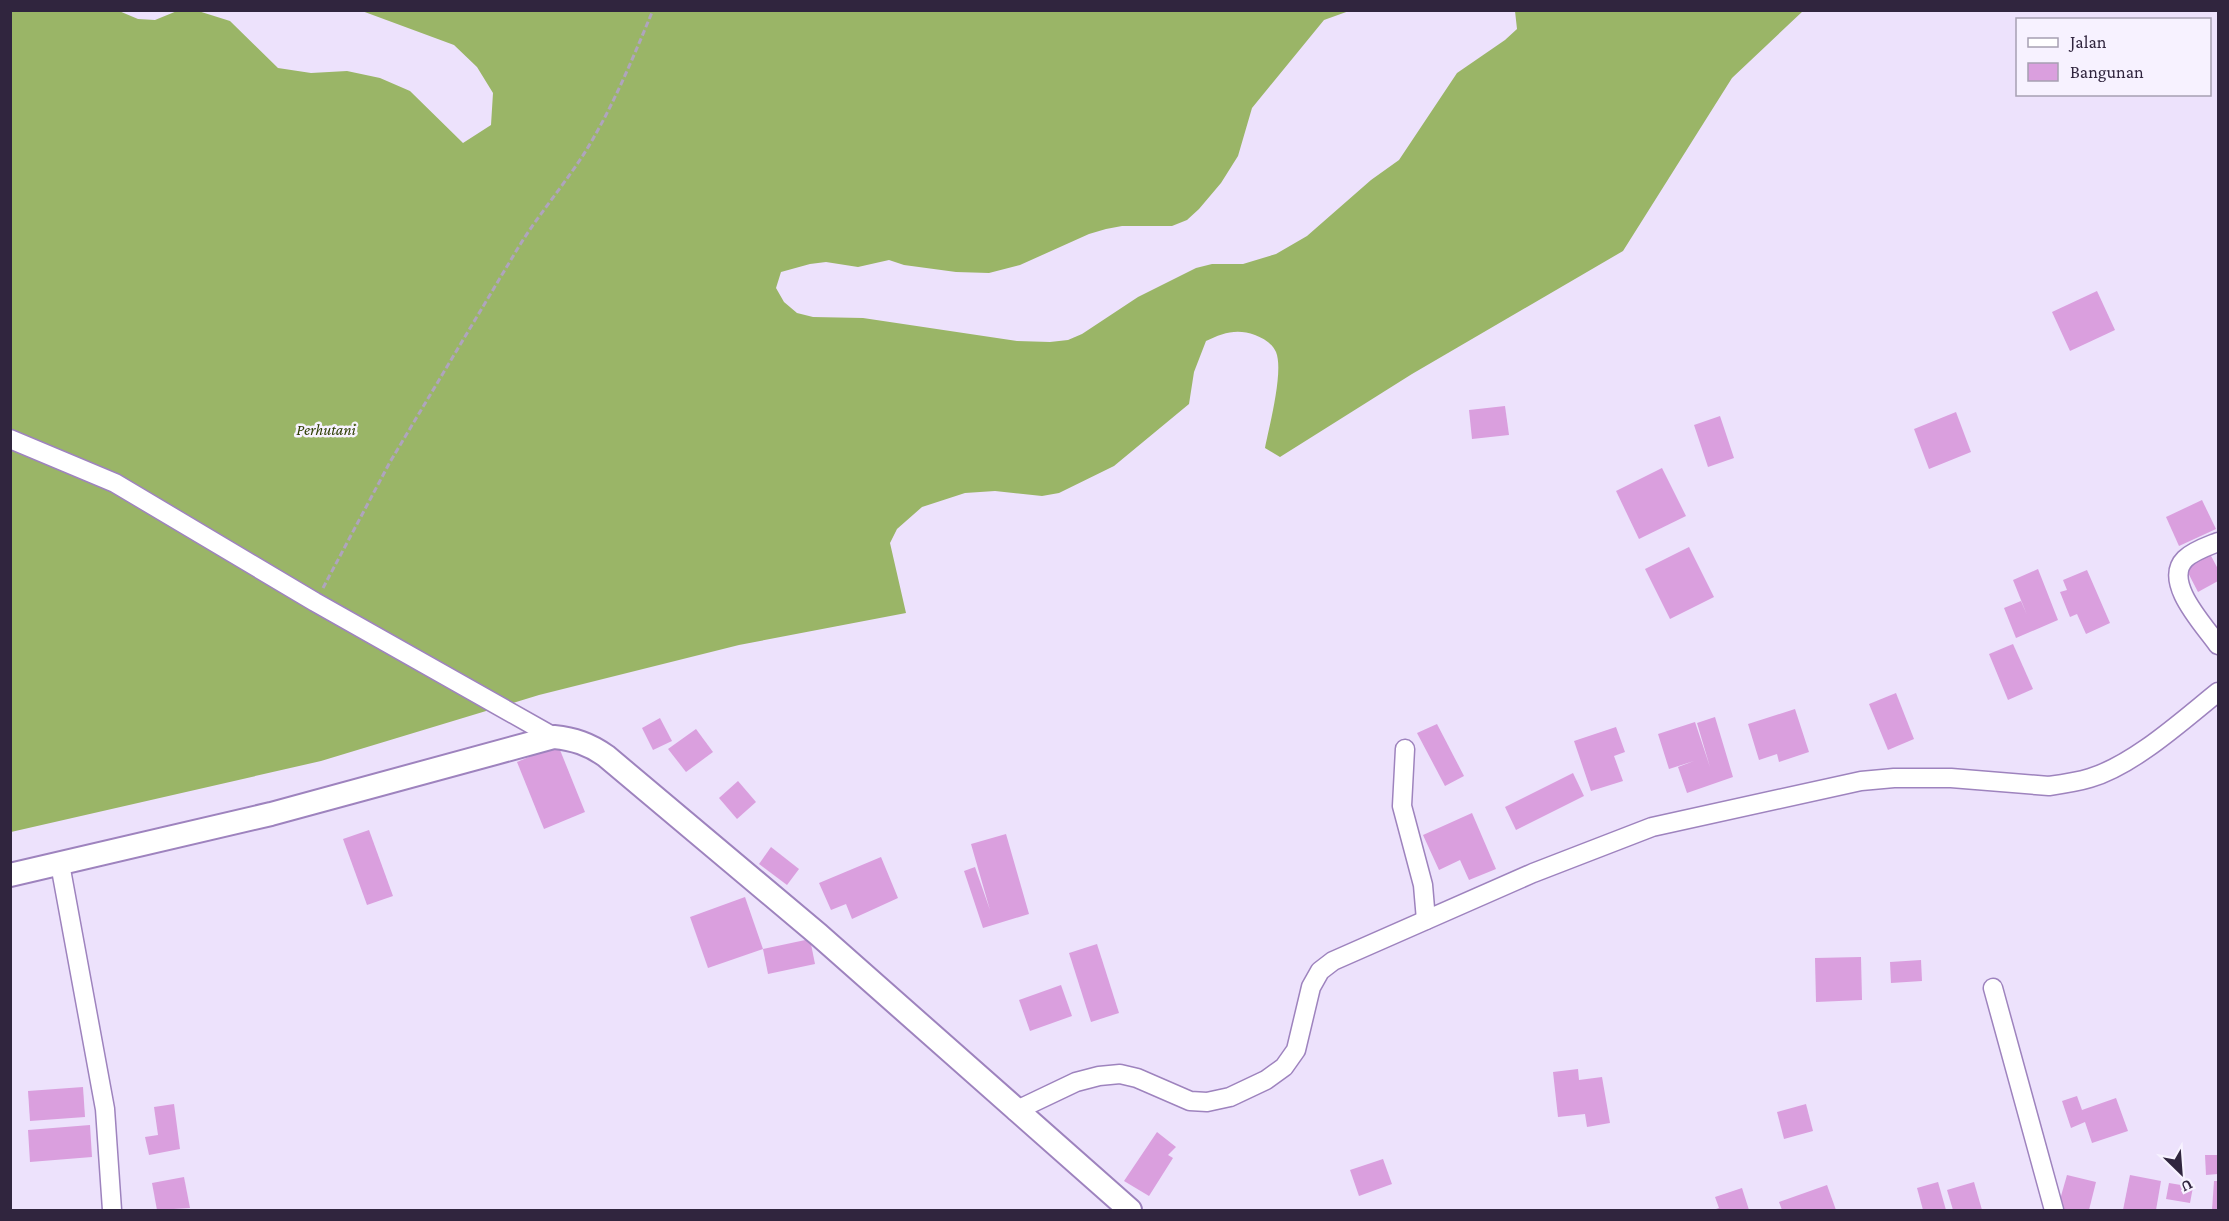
<svg xmlns="http://www.w3.org/2000/svg" width="2229" height="1221" viewBox="0 0 2229 1221" font-family="'Crimson Pro',serif">
<style>
.forest{fill:#9ab567}
.building{fill:#da9fde}
.lines{fill:none;stroke-linecap:round;stroke-linejoin:round}
.minor-casing{stroke:#9e83be;stroke-width:21}
.tertiary-casing{stroke:#9e83be;stroke-width:26}
.path{stroke:#afa4bd;stroke-width:3;stroke-dasharray:6 3;stroke-linecap:butt}
.minor{stroke:#fff;stroke-width:18}
.tertiary{stroke:#fff;stroke-width:22}
.labels{text-anchor:middle;stroke-width:5;stroke-linejoin:round;paint-order:stroke}
.park-label{font-size:16px;font-style:italic;fill:#2e3e02;stroke:#f7f2ff}
</style>
<rect width="100%" height="100%" fill="#ede2fc"/>
<path class="forest" d="M195 10 230 21 278 68 311 73 347 71 380 78 410 91 463 143 491 125 493 93 477 67 454 45 362 11H1349L1324 20 1252 108 1238 156 1221 183 1199 209 1187 220 1172 226H1122L1106 229 1089 234 1020 265 989 273 956 272 904 265 889 260 858 267 826 262 810 264 781 272 776 288 784 302 797 313 813 317 863 318 1017 341 1050 342 1068 340 1082 334 1138 297 1196 268 1212 264H1243L1276 254 1307 236 1371 180 1399 160 1457 73 1505 40 1517 29 1515 11H1803L1732 78 1623 251 1412 374 1280 457 1265 448C1269 427 1284 371 1276 352 1272 343 1263 338 1255 335 1237 328 1222 333 1206 341L1194 372 1189 404 1114 466 1059 493 1042 496 995 491 965 493 922 507 897 529 890 543 906 613 739 645 539 695 321 761 11 832 10 11H119L138 19 155 20 177 11Z"/>
<g class="building">
<polygon points="2097,291 2115,330 2070,351 2052,312"/>
<polygon points="1505,406 1509,435 1472,439 1469,410"/>
<polygon points="1956,412 1971,452 1929,469 1914,429"/>
<polygon points="1720,416 1734,458 1708,467 1694,425"/>
<polygon points="1662,468 1686,516 1639,539 1616,491"/>
<polygon points="2202,500 2216,529 2179,546 2166,517"/>
<polygon points="1689,547 1714,597 1670,619 1645,569"/>
<polygon points="2210,554 2218,569 2218,581 2198,592 2185,567"/>
<polygon points="2038,569 2058,620 2016,638 2004,608 2021,601 2027,615 2013,580"/>
<polygon points="2087,570 2110,623 2086,634 2077,614 2070,617 2060,592 2067,590 2063,580"/>
<polygon points="2013,644 2033,689 2008,700 1989,654"/>
<polygon points="1896,693 1914,739 1888,750 1869,704"/>
<polygon points="1795,709 1809,752 1779,762 1777,754 1759,760 1748,724"/>
<polygon points="1715,717 1733,777 1687,793 1678,767 1694,761 1669,769 1658,734 1695,722 1710,767 1697,723"/>
<polygon points="660,718 672,741 653,750 642,728"/>
<polygon points="1437,724 1464,776 1445,786 1417,733"/>
<polygon points="1616,727 1625,752 1614,756 1623,781 1591,791 1574,741"/>
<polygon points="696,729 713,752 686,772 668,749"/>
<polygon points="558,745 585,812 544,829 517,762"/>
<polygon points="1573,773 1584,796 1516,830 1505,807"/>
<polygon points="738,781 756,802 737,819 719,798"/>
<polygon points="1472,813 1496,869 1469,880 1460,860 1439,870 1423,835"/>
<polygon points="369,830 393,896 367,905 343,839"/>
<polygon points="1006,834 1029,914 983,928 964,871 975,867 990,910 971,844"/>
<polygon points="771,847 799,869 787,885 759,864"/>
<polygon points="881,857 898,898 852,919 846,904 831,910 819,883"/>
<polygon points="745,897 763,949 708,968 690,917"/>
<polygon points="810,939 815,964 768,974 763,949"/>
<polygon points="1097,944 1119,1013 1091,1022 1069,953"/>
<polygon points="1861,957 1862,1000 1816,1002 1815,958"/>
<polygon points="1921,960 1922,981 1891,983 1890,962"/>
<polygon points="1061,985 1072,1016 1030,1031 1019,1000"/>
<polygon points="1578,1069 1579,1080 1602,1077 1610,1123 1587,1127 1585,1114 1558,1117 1553,1072"/>
<polygon points="83,1087 85,1117 30,1121 28,1091"/>
<polygon points="2077,1096 2082,1110 2116,1098 2128,1131 2092,1143 2085,1122 2071,1128 2062,1101"/>
<polygon points="174,1104 180,1149 149,1155 145,1137 158,1135 154,1107"/>
<polygon points="1806,1104 1813,1131 1784,1139 1777,1112"/>
<polygon points="90,1125 92,1157 30,1162 28,1130"/>
<polygon points="1157,1132 1176,1147 1168,1155 1173,1158 1149,1196 1124,1181"/>
<polygon points="2205,1155 2218,1155 2218,1174 2206,1175"/>
<polygon points="1383,1159 1392,1184 1359,1196 1350,1170"/>
<polygon points="2067,1175 2096,1182 2089,1210 2057,1210"/>
<polygon points="2130,1175 2161,1181 2156,1210 2123,1210"/>
<polygon points="184,1177 190,1208 157,1210 152,1183"/>
<polygon points="2214,1181 2218,1181 2218,1210 2212,1210"/>
<polygon points="1938,1182 1946,1210 1923,1210 1917,1188"/>
<polygon points="1974,1182 1982,1210 1953,1210 1947,1190"/>
<polygon points="2169,1183 2193,1187 2190,1203 2166,1199"/>
<polygon points="1827,1185 1836,1210 1782,1210 1779,1202"/>
<polygon points="1742,1188 1749,1210 1713,1210 1719,1208 1715,1197"/>
</g>
<g class="lines">
<defs>
<g id="minor">
<polyline points="10,439 115,483 315,602 554,737"/>
<path d="M2218 542C2208 546 2193 551 2185 559 2162 582 2205 626 2218 645"/>
<polyline points="1405,749 1402,806 1423,885 1426,920"/>
<polyline points="60,864 105,1109 112,1210"/>
<polyline points="1993,988 2054,1210"/>
<path d="M1015 1111 1076 1082 1099 1076 1120 1074 1137 1078 1190 1101 1207 1102 1230 1097 1266 1080 1284 1067 1296 1050 1311 987 1320 971 1333 961 1533 873 1652 827 1861 781 1894 778H1951L2049 786C2063 784 2077 782 2090 778 2134 765 2183 720 2218 692"/>
</g>
<path id="tertiary" d="M10 875 271 814 554 737C574 739 589 744 606 756L819 935 1130 1210"/>
</defs>
<use href="#minor" class="minor-casing"/>
<use href="#tertiary" class="tertiary-casing"/>
<path class="path" d="M323 588 390 462 518 248C541 210 573 175 594 137 617 97 635 53 653 10"/>
<use href="#minor" class="minor"/>
<use href="#tertiary" class="tertiary"/>
</g>
<g class="labels">
<g class="park-label">
<text x="326" y="435">Perhutani</text>
</g>
</g>
<rect width="2229" height="1221" fill="none" stroke="#30253e" stroke-width="24"/>
<rect x="2016" y="18" width="195" height="78" fill="#f7f2ff" stroke="#a7a0b2" stroke-width="1.5"/>
<rect x="2028" y="38" width="30" height="9" fill="#ffffff" stroke="#a7a0b2" stroke-width="1.5"/>
<text x="2070" y="48" font-size="18" fill="#30253e">Jalan</text>
<rect x="2028" y="63" width="30" height="18" fill="#da9fde" stroke="#a7a0b2" stroke-width="1.5"/>
<text x="2070" y="78" font-size="18" fill="#30253e">Bangunan</text>
<g transform="translate(2181 1173) rotate(155)" stroke="#f7f2ff" stroke-width="4.5" paint-order="stroke">
<path d="M0-4.5L10 22L0 15L-10 22Z" fill="#30253e"/>
<text y="-9" font-size="16" font-weight="bold" text-anchor="middle" fill="#30253e">U</text>
</g>
</svg>
